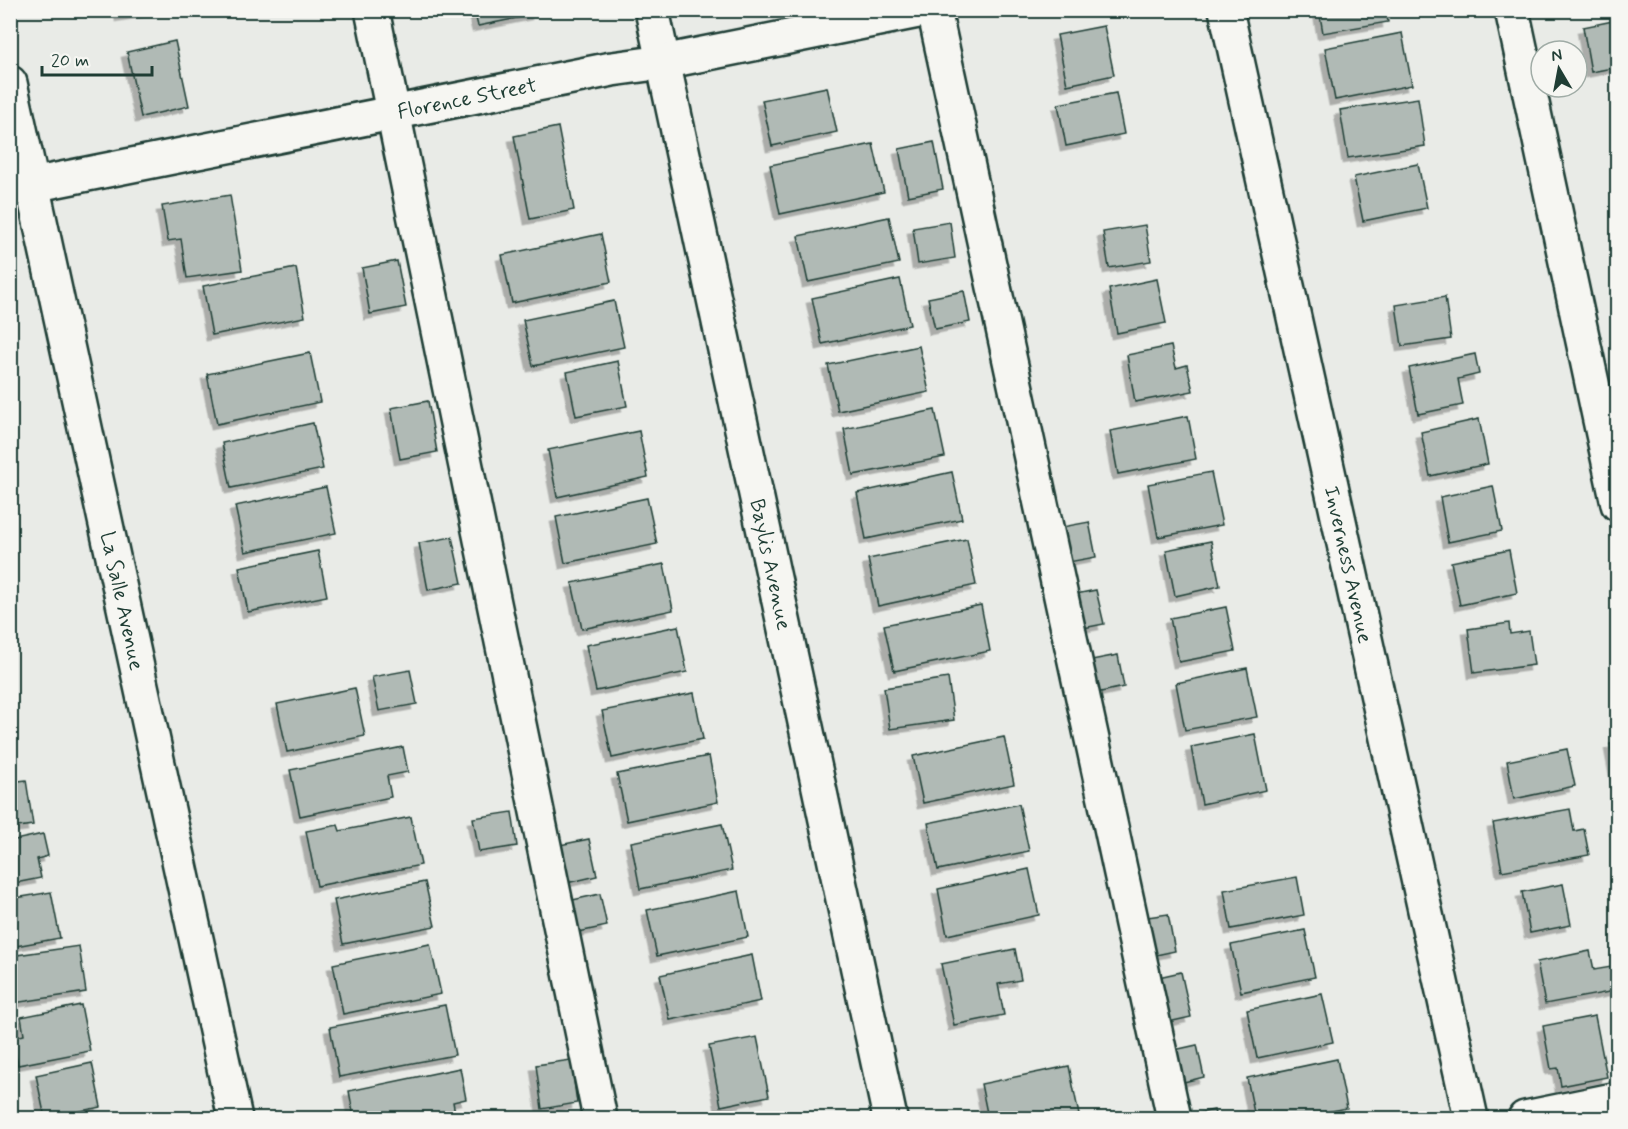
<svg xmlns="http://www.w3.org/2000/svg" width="1628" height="1129" viewBox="0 0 1628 1129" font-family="Mynerve,sans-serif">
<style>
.building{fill:#b0bab5;stroke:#1f3d34;stroke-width:1.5;filter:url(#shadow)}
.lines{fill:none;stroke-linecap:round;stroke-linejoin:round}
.minor-casing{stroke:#1f3d34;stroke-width:38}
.minor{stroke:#f6f6f2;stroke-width:33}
.labels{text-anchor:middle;stroke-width:4.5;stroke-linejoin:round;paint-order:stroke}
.street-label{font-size:21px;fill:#1f3d34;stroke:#f6f6f2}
</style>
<defs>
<filter id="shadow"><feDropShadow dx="-5.5" dy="5.5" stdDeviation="0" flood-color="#0004"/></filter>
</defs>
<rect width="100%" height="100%" fill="#e9ebe7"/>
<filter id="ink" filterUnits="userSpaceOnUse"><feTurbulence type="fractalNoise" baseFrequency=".0167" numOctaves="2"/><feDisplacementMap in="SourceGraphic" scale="12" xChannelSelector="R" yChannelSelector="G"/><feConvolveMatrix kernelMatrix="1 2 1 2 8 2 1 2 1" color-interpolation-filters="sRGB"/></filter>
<g filter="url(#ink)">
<g class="building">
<polygon points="120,10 157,10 121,16"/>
<polygon points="474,10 536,10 537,14 478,26"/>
<polygon points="1319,10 1386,10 1388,22 1323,33"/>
<polygon points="1618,20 1618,67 1591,72 1583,27"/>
<polygon points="1104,26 1114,75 1067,85 1057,35"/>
<polygon points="1402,33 1412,85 1335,100 1325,48"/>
<polygon points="175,41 189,106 141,117 127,52"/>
<polygon points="827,87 837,132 772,146 762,100"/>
<polygon points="1116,93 1124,134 1066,146 1058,104"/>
<polygon points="1418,98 1425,146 1348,158 1340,110"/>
<polygon points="558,127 574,210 530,219 514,136"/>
<polygon points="934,142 943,189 908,196 899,149"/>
<polygon points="873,144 884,192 780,214 770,165"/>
<polygon points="1418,164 1427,208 1363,221 1354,177"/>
<polygon points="230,195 242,270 187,278 181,239 168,241 162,206"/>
<polygon points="889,217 899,263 808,282 798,236"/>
<polygon points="950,222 955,258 918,264 913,228"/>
<polygon points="1145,225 1151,261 1109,268 1103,232"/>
<polygon points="601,234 611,282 512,303 502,255"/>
<polygon points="397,261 406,307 370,314 362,268"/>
<polygon points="296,268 305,317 212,335 203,286"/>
<polygon points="900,279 910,325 822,344 812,298"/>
<polygon points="1157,279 1166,323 1117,333 1109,289"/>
<polygon points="964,291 970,322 935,329 928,298"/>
<polygon points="1445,297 1451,339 1402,346 1396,305"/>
<polygon points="614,301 624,347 533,366 523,320"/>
<polygon points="919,346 929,392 838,411 828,365"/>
<polygon points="1171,346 1176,368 1187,365 1193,391 1135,402 1127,355"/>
<polygon points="310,353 320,402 217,424 207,374"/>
<polygon points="1475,354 1479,374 1458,379 1463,405 1418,414 1409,368"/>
<polygon points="618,361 627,406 576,416 567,372"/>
<polygon points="428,401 437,452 400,459 391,408"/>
<polygon points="935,410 945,457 853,475 844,429"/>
<polygon points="1188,416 1196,459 1118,474 1110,431"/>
<polygon points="1479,419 1488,464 1430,476 1421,432"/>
<polygon points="313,423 323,469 231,488 222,443"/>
<polygon points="639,431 648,477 557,497 548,450"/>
<polygon points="952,472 962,519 866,539 857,493"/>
<polygon points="1211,472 1222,525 1158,537 1148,484"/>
<polygon points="1493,486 1502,531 1448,542 1440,497"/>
<polygon points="326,487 336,533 245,552 235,506"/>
<polygon points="647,498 657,544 565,563 556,517"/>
<polygon points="1089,522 1096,557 1058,564 1051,529"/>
<polygon points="452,537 462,583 428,590 419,543"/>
<polygon points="967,539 976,585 878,606 868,559"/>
<polygon points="1211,541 1220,586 1175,596 1166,550"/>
<polygon points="1509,550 1517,593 1460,605 1451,562"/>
<polygon points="318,551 327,596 248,612 239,567"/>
<polygon points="664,564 673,610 582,629 572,583"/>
<polygon points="1096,590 1104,624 1073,630 1066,596"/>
<polygon points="981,605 990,651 894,671 884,625"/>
<polygon points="1226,607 1235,651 1179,662 1170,618"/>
<polygon points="1509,623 1510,634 1529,631 1534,665 1474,673 1468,629"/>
<polygon points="678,626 687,672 596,691 586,645"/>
<polygon points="1118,655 1124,687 1087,695 1081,662"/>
<polygon points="1247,668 1257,717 1185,730 1176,683"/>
<polygon points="410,670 417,704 379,711 372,677"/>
<polygon points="948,678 954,720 890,729 884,688"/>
<polygon points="355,688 365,736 287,752 277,704"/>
<polygon points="694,693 703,739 612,758 602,711"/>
<polygon points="1255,734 1266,790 1202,804 1191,747"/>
<polygon points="1004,737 1014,784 923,803 913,756"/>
<polygon points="1618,742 1618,787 1610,744"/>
<polygon points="403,747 408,772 387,776 391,797 300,816 290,770"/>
<polygon points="1567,749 1575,786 1514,799 1507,761"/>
<polygon points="709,756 718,802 627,821 617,774"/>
<polygon points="26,780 33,825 10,828 10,782"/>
<polygon points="1019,804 1029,851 938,870 928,823"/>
<polygon points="1570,809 1574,831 1584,829 1589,855 1502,871 1493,823"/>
<polygon points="512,812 517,846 479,852 473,818"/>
<polygon points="411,817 421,865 317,886 306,831 338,825 340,831"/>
<polygon points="722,824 732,870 640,889 631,842"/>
<polygon points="43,834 48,856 37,859 41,878 10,884 10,841"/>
<polygon points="589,839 597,876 558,885 550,847"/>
<polygon points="1029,869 1039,915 947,935 938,889"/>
<polygon points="1297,877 1304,915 1231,929 1224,890"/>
<polygon points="425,882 435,926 343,944 334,900"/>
<polygon points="1563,884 1571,925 1530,933 1522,892"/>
<polygon points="739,891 748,937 657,956 647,910"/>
<polygon points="51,892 60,938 10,947 10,899"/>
<polygon points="600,894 607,926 574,933 568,901"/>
<polygon points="1168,914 1175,951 1142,958 1134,919"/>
<polygon points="1305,930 1315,977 1241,992 1231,945"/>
<polygon points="430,944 441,994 343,1014 333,964"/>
<polygon points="79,946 86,992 14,1003 10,980 10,956"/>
<polygon points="1015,949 1021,980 998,984 1004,1015 954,1025 941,964"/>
<polygon points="1590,951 1594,970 1611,967 1615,991 1545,1004 1537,962"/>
<polygon points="752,955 761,1001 670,1020 660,975"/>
<polygon points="1181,972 1191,1017 1155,1025 1145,980"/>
<polygon points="1322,994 1333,1042 1257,1058 1247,1010"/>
<polygon points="81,1005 90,1051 18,1065 12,1038 24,1035 21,1017"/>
<polygon points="445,1005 455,1055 339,1077 330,1027"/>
<polygon points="1595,1016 1607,1077 1561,1086 1558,1068 1551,1069 1543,1026"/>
<polygon points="757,1037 769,1096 721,1106 709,1046"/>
<polygon points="1197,1045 1204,1077 1172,1085 1165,1052"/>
<polygon points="1337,1059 1347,1108 1297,1118 1255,1118 1247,1078"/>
<polygon points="571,1060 577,1103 542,1109 536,1065"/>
<polygon points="92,1063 101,1107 45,1118 36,1075"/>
<polygon points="1069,1066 1079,1115 1062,1118 988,1118 981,1084"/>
<polygon points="460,1068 466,1099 453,1102 456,1118 354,1118 349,1091"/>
<polygon points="1214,1110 1216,1118 1176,1118"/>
</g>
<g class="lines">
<defs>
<g id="minor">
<polyline points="372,10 600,1118"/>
<path id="s1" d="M652 10 890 1118"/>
<polyline points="934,10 1174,1118"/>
<path id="s2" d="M1226 10 1471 1118"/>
<polyline points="1512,10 1618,504"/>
<path id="s3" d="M10 83 235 1118"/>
<path id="s4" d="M12 189 612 69 663 62 923 10"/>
<polyline points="1525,1118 1618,1099"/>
</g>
</defs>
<use href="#minor" class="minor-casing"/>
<use href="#minor" class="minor"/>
</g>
</g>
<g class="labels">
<g class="street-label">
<text dy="7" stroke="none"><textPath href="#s4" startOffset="464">Florence Street</textPath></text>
<text dy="7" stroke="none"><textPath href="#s2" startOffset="568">Inverness Avenue</textPath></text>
<text dy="7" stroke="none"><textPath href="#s1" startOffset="567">Baylis Avenue</textPath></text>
<text dy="7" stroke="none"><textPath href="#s3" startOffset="530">La Salle Avenue</textPath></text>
</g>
</g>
<rect width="1628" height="1129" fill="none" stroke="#f6f6f2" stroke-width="36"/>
<rect x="18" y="18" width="1592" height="1093" fill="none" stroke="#1f3d34" stroke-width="2" filter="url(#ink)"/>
<g transform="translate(1559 69) rotate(350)"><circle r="28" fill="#f6f6f2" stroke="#a0aca6" stroke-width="1.5"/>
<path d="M0-4.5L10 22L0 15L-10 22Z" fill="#1f3d34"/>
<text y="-9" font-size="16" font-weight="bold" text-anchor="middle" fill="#1f3d34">N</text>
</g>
<path d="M42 66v9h110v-9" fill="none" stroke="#1f3d34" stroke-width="3"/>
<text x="51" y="66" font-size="18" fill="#1f3d34" stroke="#f6f6f2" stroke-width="4.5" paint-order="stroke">20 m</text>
</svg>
